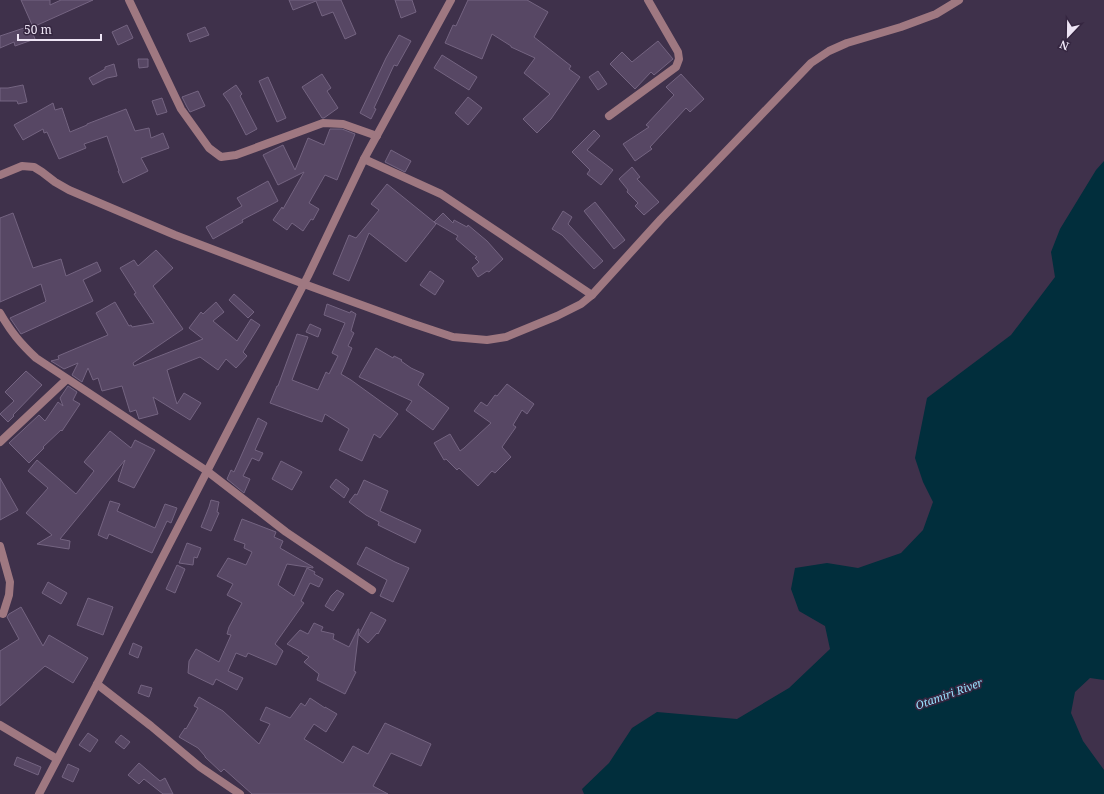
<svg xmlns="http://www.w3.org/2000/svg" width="1104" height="794" viewBox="0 0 1104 794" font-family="'Noto Serif',serif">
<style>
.water{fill:#012e3c}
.building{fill:#574764;stroke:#746481}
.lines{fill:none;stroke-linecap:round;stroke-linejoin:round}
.minor{stroke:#9f7881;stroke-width:8}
.labels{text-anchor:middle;stroke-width:3.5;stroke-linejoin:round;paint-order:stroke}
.water-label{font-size:11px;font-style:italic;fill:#99e1fe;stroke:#352640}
</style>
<rect width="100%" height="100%" fill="#3f314b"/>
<polygon class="water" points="1104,161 1104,680 1090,678 1075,692 1071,713 1083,741 1104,770 1104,794 584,794 582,789 609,763 632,728 657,712 737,719 789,688 830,649 825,626 799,611 791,589 795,568 827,563 858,568 901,553 923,530 933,502 923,482 915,458 927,398 1011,335 1055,277 1051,252 1060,229 1096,170"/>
<g class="building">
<polygon points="21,0 50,0 50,5 61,0 93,0 33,27"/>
<polygon points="289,0 341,0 356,34 345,39 333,12 322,16 316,1 293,10"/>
<polygon points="395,0 412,0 416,12 401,18"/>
<polygon points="468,0 527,0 548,12 534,37 571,66 569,69 580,77 551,119 537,133 523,119 550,94 524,73 535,58 511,47 511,46 492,34 482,59 445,43 453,25 456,26"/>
<polygon points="127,25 133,38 118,45 112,32"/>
<polygon points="30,26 35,39 15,46 14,42 0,48 0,36"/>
<polygon points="205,27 209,35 190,42 187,34"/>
<polygon points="399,35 411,41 397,66 394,65 374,108 376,109 371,119 360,113 386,58"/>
<polygon points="658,41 673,59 654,75 651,72 635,89 610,64 622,52 632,62"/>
<polygon points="442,55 477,77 469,90 434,68"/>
<polygon points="138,59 148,59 148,67 139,68"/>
<polygon points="114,64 117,76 107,78 93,85 89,78 105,69 105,67"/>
<polygon points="598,71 607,84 598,90 589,77"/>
<polygon points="322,74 331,88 327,91 338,108 324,118 322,118 302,87"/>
<polygon points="681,74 704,99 690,112 686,108 650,147 652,149 635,161 623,144 649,127 646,125 674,95 666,87"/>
<polygon points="268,77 286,118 277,122 259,81"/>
<polygon points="23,85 27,102 18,104 17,101 0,101 0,88 8,88"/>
<polygon points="236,85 242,94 240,96 257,129 246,135 230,104 223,94"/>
<polygon points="198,91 205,106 190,112 187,107 182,97"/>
<polygon points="468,97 482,108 468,125 455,113"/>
<polygon points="162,98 167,112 157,115 152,101"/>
<polygon points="53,103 55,110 62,108 70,132 87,125 87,124 126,109 135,131 149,128 151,138 163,133 169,148 141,158 148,171 123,183 118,171 119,171 107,136 84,144 86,148 59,159 47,132 44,133 43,129 23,140 14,125"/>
<polygon points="330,129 342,129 355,134 337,180 325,175 309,203 319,209 313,220 311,219 303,231 292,223 287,230 273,220 282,207 283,209 304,172 278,185 263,155 283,145 295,170 308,138 324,145"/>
<polygon points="594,130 600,136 587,150 613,170 601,185 587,174 590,170 572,152"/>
<polygon points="391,150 411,161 405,172 385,162"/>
<polygon points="632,167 640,177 637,179 659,202 644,215 635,206 638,203 627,192 628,190 619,179"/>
<polygon points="268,181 278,201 242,220 243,222 213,239 206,227 242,206 237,198"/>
<polygon points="387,184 434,222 443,213 453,223 454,220 467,227 468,225 487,241 503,259 489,272 487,271 478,277 472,268 479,262 475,258 477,257 456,239 458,236 434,222 436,224 406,262 369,233 349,281 333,274 349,235 356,238 379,210 371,204"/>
<polygon points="595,202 625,240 614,249 584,211"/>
<polygon points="563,211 572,217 568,224 603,261 594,269 562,235 552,229"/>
<polygon points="13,213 33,268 61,259 66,276 97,262 101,271 83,280 93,301 21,334 10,318 45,302 46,301 41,284 0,302 0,218"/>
<polygon points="156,250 173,268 153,286 183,329 133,363 134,366 203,339 189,328 201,312 203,314 216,302 224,312 213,321 237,341 251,319 260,325 243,352 247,356 236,368 226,359 218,370 200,357 167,370 177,404 184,393 201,403 190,420 153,397 158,414 139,419 136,410 130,412 122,386 102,391 98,378 93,380 88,368 82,382 72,375 78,363 64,369 51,361 59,359 58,356 108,335 96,313 115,302 129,326 131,325 132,327 154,323 134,294 136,293 120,268 134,260 138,266"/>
<polygon points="430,271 444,281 435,295 420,285"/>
<polygon points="234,294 254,312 248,318 229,300"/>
<polygon points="327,304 350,313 351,311 356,314 351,331 354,333 348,346 352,348 345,365 341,374 351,380 398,414 380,438 374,434 362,461 339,450 349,429 325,414 322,422 270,403 277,386 278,386 297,334 308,337 292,380 318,390 326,372 329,374 338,356 332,353 345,323 324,315"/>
<polygon points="310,324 321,329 318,337 306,332"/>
<polygon points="376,348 393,358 394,356 402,360 401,361 411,368 424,374 418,385 449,408 433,430 406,410 412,401 359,377"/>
<polygon points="26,371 42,385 13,415 14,416 8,422 0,414 14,401 5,392"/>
<polygon points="507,384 534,404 527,414 522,410 513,425 516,427 502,447 511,457 495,473 492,471 478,486 459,468 457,470 446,459 444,460 434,443 450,434 460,451 464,448 491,423 474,411 481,402 487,406 495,395 497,396"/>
<polygon points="68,386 77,392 73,400 80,404 62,431 61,430 43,447 44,448 29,463 9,443 39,415 45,421 58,402 63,406 60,398"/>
<polygon points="258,418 267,423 255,450 263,453 259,461 252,458 243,476 250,479 244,493 227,479 231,470 234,472"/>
<polygon points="110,431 131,448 135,440 155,450 134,488 118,481 125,460 60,539 70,541 69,549 37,544 52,535 26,513 48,488 28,471 37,460 76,494 94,471 84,462"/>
<polygon points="281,461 302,472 292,490 272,479"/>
<polygon points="0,478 18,510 0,520"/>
<polygon points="336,479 349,489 344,498 330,487"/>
<polygon points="364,480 388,491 380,511 421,530 415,543 378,525 379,522 366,515 349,502 355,494 357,495"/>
<polygon points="211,500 219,502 217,512 219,513 211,531 201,527 209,507"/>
<polygon points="110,501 120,504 117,511 155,528 165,504 177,508 171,523 167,521 152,553 109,534 107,539 98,535"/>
<polygon points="242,519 276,532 274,537 283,541 280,548 313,567 313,568 287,564 278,585 294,596 307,568 315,572 314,574 323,579 319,587 310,583 301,601 304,603 275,644 283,651 276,665 248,653 246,657 236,653 228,671 243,678 237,690 216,679 213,685 188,673 189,661 196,649 219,662 231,635 227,634 229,627 242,603 227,595 233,584 217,576 228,558 246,565 252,552 244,548 245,544 234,540"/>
<polygon points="187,543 201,548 197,558 194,557 193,565 179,563"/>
<polygon points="366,547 395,562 409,568 393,602 380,596 387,580 357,564"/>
<polygon points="177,565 185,569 175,593 166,589"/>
<polygon points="48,582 67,593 61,604 42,593"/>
<polygon points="337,590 344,594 333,611 325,606 331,596"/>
<polygon points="88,598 113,607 103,635 77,625"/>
<polygon points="21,607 43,646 49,635 88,658 73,683 45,666 0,706 0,651 19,639 7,617 9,614"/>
<polygon points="371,612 386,620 378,634 377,633 368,643 359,635"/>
<polygon points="314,623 323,627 321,631 334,634 333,639 349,647 358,629 359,629 354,671 356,672 345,694 317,680 319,674 304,662 309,657 302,653 302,652 287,644 300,630 308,634"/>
<polygon points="133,643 142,647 138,658 129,654"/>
<polygon points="141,685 152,688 149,697 138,693"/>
<polygon points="199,697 223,711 259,744 270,724 260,720 266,707 290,718 301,703 305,706 310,698 325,708 325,707 337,714 326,732 314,724 304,739 343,763 353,746 368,754 385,723 431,744 421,766 391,753 373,786 388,794 252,794 224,769 221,772 205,757 205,756 198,748 179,737 185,728 186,729 198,708 194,706"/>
<polygon points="88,733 98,740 90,752 79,745"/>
<polygon points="121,735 130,742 124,749 115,742"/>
<polygon points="17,757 41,767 38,775 14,765"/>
<polygon points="139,763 160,781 165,778 173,794 163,794 144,779 139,784 128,775"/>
<polygon points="68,764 79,769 73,782 62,777"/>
</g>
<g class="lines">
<g class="minor">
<polyline points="129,0 181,109 209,148 221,157 236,155 323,123 343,124 377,136"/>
<polyline points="609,116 676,67 679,59 678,52 648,0"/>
<polyline points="364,159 441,194 592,295"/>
<polyline points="0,175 22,166 34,167 42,172 55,182 69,190 175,235 304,284 411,323 453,337 487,340 506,337 557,316 581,304 592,295 661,219 811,63 829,51 847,43 901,27 936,14 959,0"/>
<path d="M0 313C11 332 20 343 36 358L207 471 286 532 372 590"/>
<polyline points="0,442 67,379"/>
<polyline points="0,546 10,582 9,595 3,614"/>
<polyline points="97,684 151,726 200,767 240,794"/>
<polyline points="0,725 57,759"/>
<polyline points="39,794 97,684 308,276 364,159 451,0"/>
</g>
</g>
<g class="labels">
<g class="water-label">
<text transform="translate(949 694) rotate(-20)" y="4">Otamiri River</text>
</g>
</g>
<g transform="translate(1068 36) rotate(202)" stroke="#352640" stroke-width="3" paint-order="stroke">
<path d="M0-3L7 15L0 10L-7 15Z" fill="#eee5f5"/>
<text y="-6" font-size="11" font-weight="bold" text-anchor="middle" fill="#eee5f5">N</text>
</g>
<path d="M18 34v6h83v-6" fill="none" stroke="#eee5f5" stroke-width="2"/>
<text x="24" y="34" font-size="12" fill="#eee5f5" stroke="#352640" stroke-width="3" paint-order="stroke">50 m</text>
</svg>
